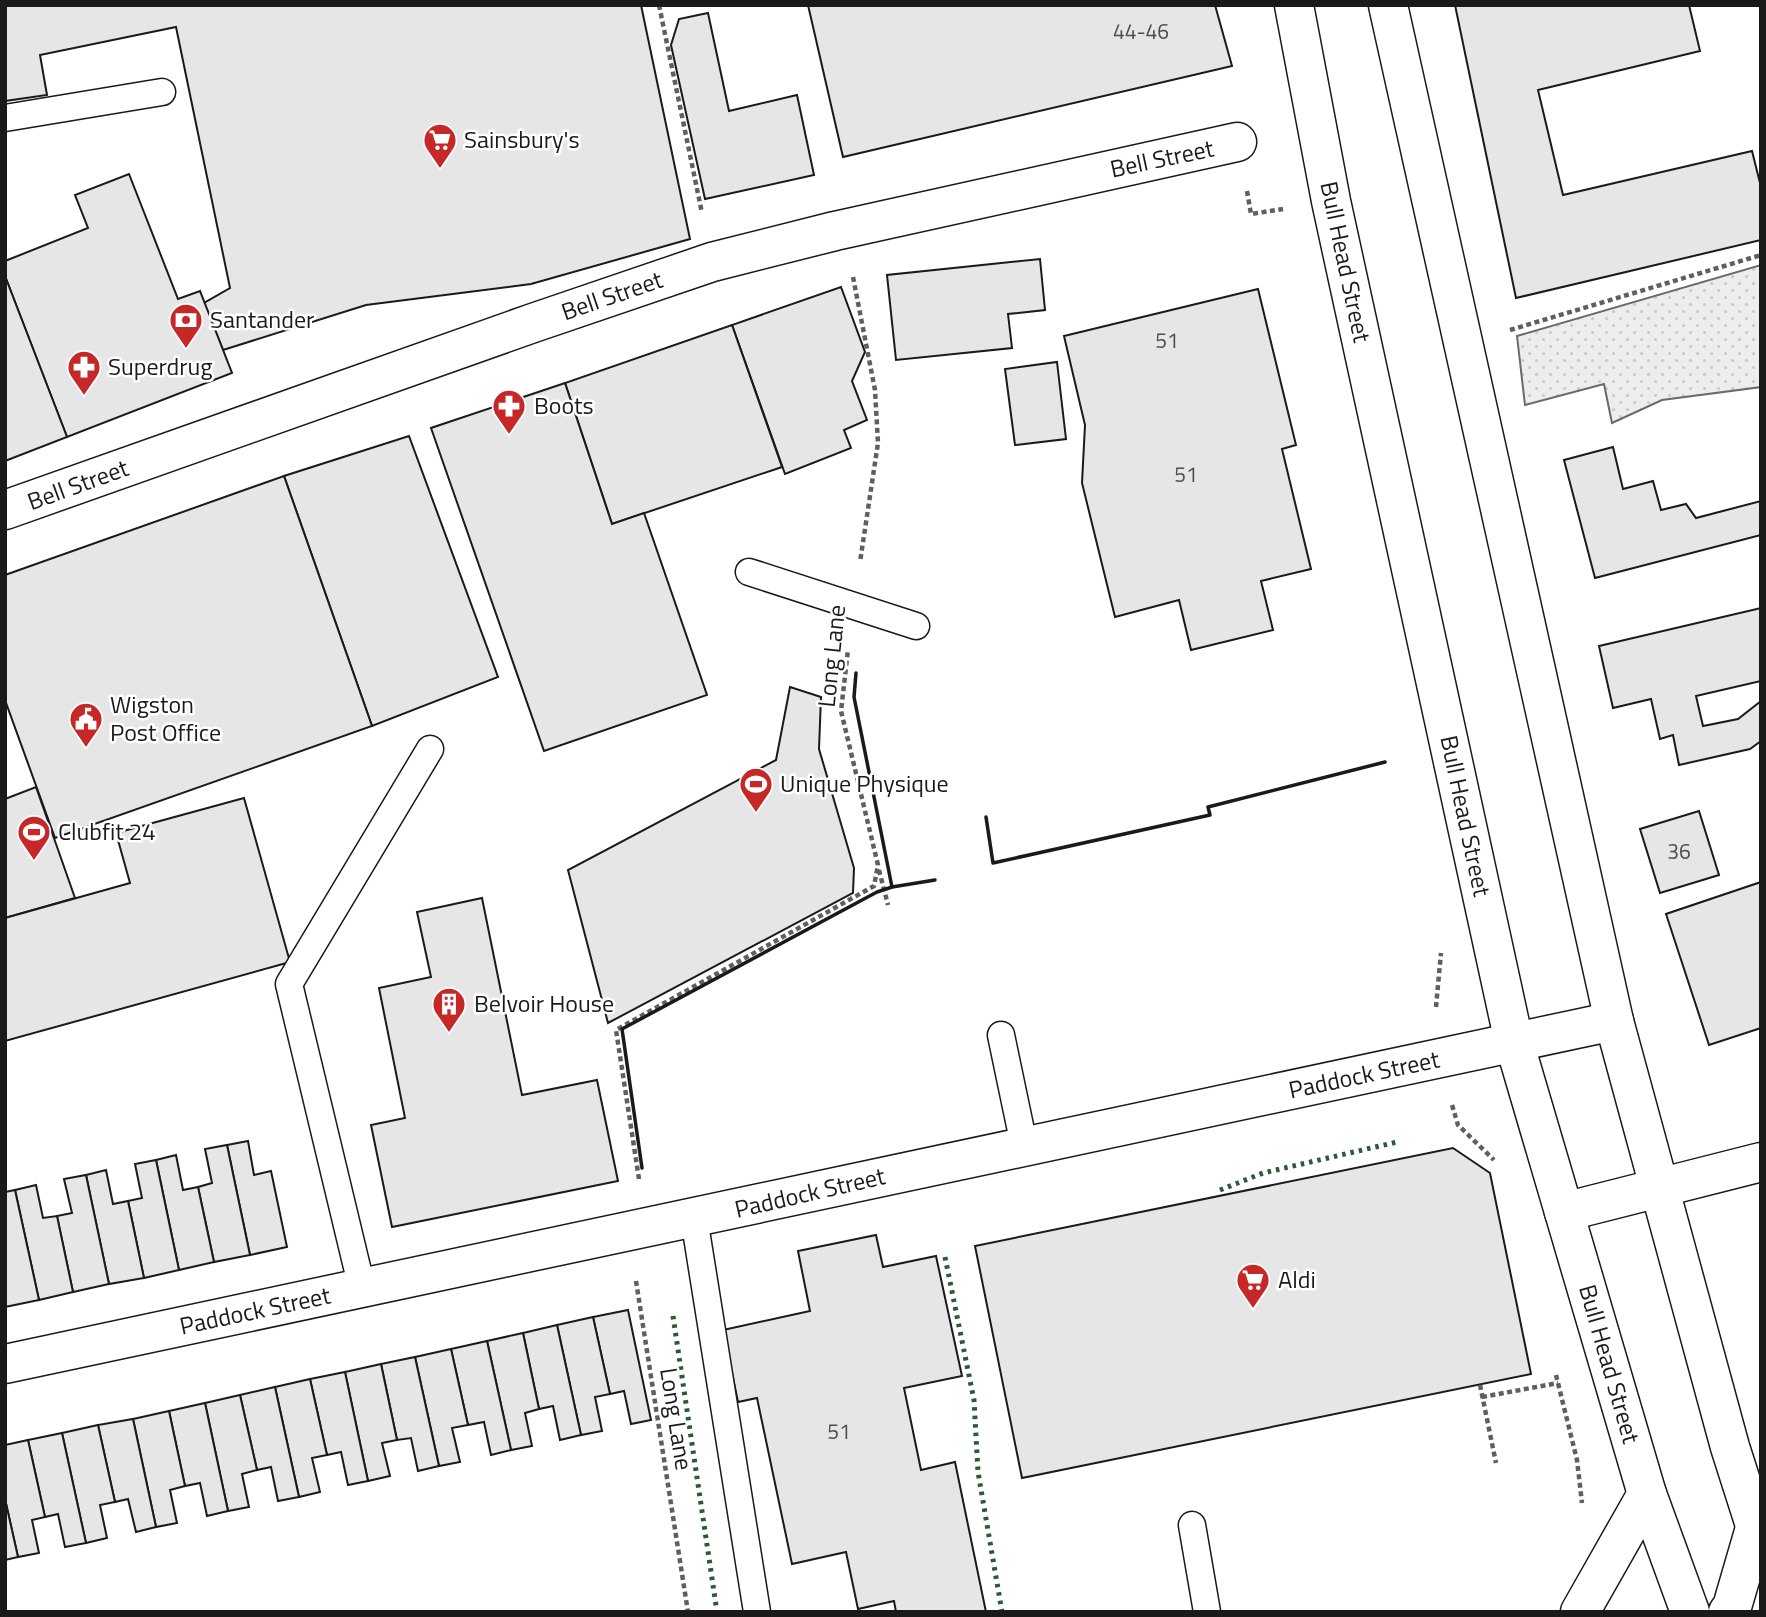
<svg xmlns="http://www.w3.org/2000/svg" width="1766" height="1617" viewBox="0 0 1766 1617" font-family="'Titillium Web',sans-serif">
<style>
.grass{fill:url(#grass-dots);stroke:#6a6a6a;stroke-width:2}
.building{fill:#e6e6e6;stroke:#1a1a1a;stroke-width:2}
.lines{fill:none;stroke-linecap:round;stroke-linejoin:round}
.service-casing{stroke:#1a1a1a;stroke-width:29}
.pedestrian-casing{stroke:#1a1a1a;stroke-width:41}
.minor-casing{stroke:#1a1a1a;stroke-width:41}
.primary-casing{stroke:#1a1a1a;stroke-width:41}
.path{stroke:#5f5f5f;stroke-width:4.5;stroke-dasharray:5 3.5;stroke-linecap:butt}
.service{stroke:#fff;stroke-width:26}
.pedestrian{stroke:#fff;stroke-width:38}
.minor{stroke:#fff;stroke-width:38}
.primary{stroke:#fff;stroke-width:38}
.hedge{stroke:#2b5a34;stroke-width:5;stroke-dasharray:3.5 5;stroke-linecap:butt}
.wall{stroke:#1a1a1a;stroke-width:3.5}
.labels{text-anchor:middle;stroke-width:5;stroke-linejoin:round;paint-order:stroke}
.number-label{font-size:21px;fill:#4d4d4d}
.poi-label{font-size:24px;fill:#1a1a1a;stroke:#fff;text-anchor:start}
.street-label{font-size:24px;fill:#1a1a1a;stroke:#fff}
</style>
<defs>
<pattern id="grass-dots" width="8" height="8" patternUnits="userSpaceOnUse" patternTransform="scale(1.75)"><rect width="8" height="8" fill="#ededed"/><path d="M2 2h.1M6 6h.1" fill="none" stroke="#cbcbcb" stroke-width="1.8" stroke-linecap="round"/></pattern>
</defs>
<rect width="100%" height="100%" fill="#fff"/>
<polygon class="grass" points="1761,265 1761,387 1662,400 1612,423 1604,384 1525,405 1517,336"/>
<g class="building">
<polygon points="5,5 641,5 690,239 531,284 366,305 223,350 204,303 230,288 176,27 40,55 47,95 5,101"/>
<polygon points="808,5 1215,5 1232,66 843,157"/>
<polygon points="1455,5 1689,5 1700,51 1538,90 1563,195 1752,151 1761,187 1761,240 1516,298"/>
<polygon points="708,13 729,111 797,95 814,175 705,199 671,45 679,19"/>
<polygon points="129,174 178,299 200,291 232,373 67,437 5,276 5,261 88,228 75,195"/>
<polygon points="1040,259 1045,310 1008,314 1012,348 896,360 887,275"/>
<polygon points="5,276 67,437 5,461"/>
<polygon points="841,287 865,352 852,381 867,420 844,430 851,448 785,474 732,325"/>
<polygon points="1258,289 1296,445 1282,449 1311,569 1261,581 1273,630 1191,650 1179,600 1115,617 1082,483 1085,425 1064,336"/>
<polygon points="732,325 782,467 612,524 565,383"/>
<polygon points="1057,362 1066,439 1015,445 1005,369"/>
<polygon points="565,383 612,524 644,513 707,695 544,751 431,428"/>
<polygon points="409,436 498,677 372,726 284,476"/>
<polygon points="1613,447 1623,489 1653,481 1661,510 1686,504 1696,518 1761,501 1761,535 1595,578 1564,460"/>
<polygon points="284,476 372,726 55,838 5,700 5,575"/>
<polygon points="1761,608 1761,681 1696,696 1703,726 1738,719 1761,701 1761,741 1750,749 1679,765 1673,735 1660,739 1651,699 1613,708 1599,646"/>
<polygon points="790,687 821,697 819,749 854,868 853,893 608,1023 568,870 776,760"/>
<polygon points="36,787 75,898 5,918 5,799"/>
<polygon points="244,798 290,962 5,1041 5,918 130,883 116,833"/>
<polygon points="1699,811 1719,875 1660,893 1640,829"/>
<polygon points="1761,882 1761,1028 1709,1045 1666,914"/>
<polygon points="482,898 522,1095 597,1080 618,1181 392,1227 371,1125 405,1118 379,988 431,977 417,912"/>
<polygon points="248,1141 254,1175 271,1171 287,1247 250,1255 227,1145"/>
<polygon points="227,1145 250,1255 214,1262 198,1187 212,1183 205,1149"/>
<polygon points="1453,1148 1490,1173 1531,1374 1022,1478 975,1246"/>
<polygon points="176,1155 183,1190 198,1187 214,1262 179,1270 156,1160"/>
<polygon points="156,1160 179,1270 144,1278 128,1201 142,1198 135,1164"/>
<polygon points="106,1170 113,1204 128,1201 144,1278 109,1284 86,1175"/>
<polygon points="86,1175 109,1284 73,1292 57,1216 72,1213 64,1179"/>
<polygon points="36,1185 43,1218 57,1216 73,1292 39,1300 15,1190"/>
<polygon points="15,1190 39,1300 5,1307 5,1192"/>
<polygon points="876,1235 883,1267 936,1256 962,1376 904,1388 921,1470 955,1462 986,1612 896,1612 894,1601 858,1609 846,1552 792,1564 757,1398 738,1402 723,1330 810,1311 798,1251"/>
<polygon points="628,1310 651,1420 631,1424 624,1391 610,1394 593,1317"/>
<polygon points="593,1317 610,1394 595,1397 602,1431 581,1435 557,1325"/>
<polygon points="557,1325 581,1435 560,1440 553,1406 539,1409 523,1333"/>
<polygon points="523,1333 539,1409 525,1413 532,1446 511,1450 487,1341"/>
<polygon points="487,1341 511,1450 491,1455 484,1422 468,1425 451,1349"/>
<polygon points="451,1349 468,1425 452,1428 460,1462 439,1466 415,1357"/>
<polygon points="415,1357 439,1466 418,1471 411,1438 397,1440 381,1364"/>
<polygon points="381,1364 397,1440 382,1443 390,1476 368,1481 345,1372"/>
<polygon points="345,1372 368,1481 348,1485 341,1452 327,1455 310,1379"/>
<polygon points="310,1379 327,1455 312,1458 320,1492 299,1497 275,1387"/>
<polygon points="275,1387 299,1497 278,1501 271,1467 257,1470 240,1395"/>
<polygon points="240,1395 257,1470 242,1474 249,1507 228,1511 205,1403"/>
<polygon points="205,1403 228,1511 207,1516 200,1483 185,1486 169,1411"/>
<polygon points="169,1411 185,1486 170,1490 177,1523 156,1527 133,1419"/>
<polygon points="133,1419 156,1527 136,1532 128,1499 115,1502 98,1425"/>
<polygon points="98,1425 115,1502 100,1505 107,1538 86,1543 62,1433"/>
<polygon points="62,1433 86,1543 65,1547 58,1514 45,1517 28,1440"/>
<polygon points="28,1440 45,1517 32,1520 39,1553 18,1557 5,1499 5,1445"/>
<polygon points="5,1499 18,1557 5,1560"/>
</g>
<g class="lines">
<defs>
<g id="service">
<polyline points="5,118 162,92"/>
<polyline points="749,572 916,626"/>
<polyline points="1001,1035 1024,1145"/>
<polyline points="694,1218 757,1612"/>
<polyline points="362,1288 289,984 430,749"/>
<polyline points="1192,1525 1207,1612"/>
</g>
<polyline id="pedestrian" points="5,510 533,323 712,262 835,231 1237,142"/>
<g id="minor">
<polyline points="1564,1212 1761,1162"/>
<polyline points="5,1364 1614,1021"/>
<polyline points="1580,1612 1647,1494"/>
<polyline points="1728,1612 1732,1607 1755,1528"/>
</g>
<g id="primary">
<polyline points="1294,5 1331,201 1514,1042 1647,1494 1690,1612"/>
<polyline points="1388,5 1614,1021 1730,1447 1761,1544"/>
</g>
</defs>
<use href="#service" class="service-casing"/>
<use href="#pedestrian" class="pedestrian-casing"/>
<use href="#minor" class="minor-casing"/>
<use href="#primary" class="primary-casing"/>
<g class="path">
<polyline points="659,5 702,213"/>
<polyline points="1247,191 1251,214 1283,209"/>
<polyline points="853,277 875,390 878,443 860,562"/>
<polyline points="1510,330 1761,255"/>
<polyline points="879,870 888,905"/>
<polyline points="1436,1007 1441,953"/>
<polyline points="1452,1105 1458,1125 1494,1160"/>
<polyline points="639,1179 616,1030 874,886 878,865 841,711 848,650"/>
<polyline points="636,1281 688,1612"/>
<polyline points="1556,1375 1577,1460 1582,1503"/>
<polyline points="1480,1385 1496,1463"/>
<polyline points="1482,1397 1558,1383"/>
</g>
<use href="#service" class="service"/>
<use href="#pedestrian" class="pedestrian"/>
<use href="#minor" class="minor"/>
<use href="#primary" class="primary"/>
<g class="hedge">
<polyline points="1220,1190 1263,1173 1397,1142"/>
<polyline points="945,1257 974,1400 978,1472 1002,1612"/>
<polyline points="673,1316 717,1612"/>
</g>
<g class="wall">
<polyline points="986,817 993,863 1210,815 1208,807 1385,762"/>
<polyline points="892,887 935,880"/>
<polyline points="642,1168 622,1029 877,892 892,887 854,697 856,673"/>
</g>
</g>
<defs>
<symbol id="supermarket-pin" viewBox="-11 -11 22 30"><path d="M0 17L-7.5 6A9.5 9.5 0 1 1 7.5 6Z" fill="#c62828" stroke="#fff"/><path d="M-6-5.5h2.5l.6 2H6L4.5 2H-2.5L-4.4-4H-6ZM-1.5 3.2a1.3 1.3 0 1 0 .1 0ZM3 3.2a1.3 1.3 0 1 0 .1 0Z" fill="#fff"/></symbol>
<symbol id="bank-pin" viewBox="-11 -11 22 30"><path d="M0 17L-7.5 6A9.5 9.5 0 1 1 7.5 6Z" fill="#c62828" stroke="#fff"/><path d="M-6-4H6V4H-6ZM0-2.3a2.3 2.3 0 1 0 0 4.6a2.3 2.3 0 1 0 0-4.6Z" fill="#fff"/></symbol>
<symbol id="pharmacy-pin" viewBox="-11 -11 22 30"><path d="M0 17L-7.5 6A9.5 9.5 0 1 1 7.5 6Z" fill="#c62828" stroke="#fff"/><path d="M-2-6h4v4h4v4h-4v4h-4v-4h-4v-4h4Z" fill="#fff"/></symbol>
<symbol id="civic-pin" viewBox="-11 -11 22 30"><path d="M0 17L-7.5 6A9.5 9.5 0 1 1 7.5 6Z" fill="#c62828" stroke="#fff"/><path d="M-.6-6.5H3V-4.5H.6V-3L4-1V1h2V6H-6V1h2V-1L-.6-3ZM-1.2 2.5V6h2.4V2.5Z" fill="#fff"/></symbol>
<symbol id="stadium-pin" viewBox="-11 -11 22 30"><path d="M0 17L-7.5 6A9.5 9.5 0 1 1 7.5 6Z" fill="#c62828" stroke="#fff"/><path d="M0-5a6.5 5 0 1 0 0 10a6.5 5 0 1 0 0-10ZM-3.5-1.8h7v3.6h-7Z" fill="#fff"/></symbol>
<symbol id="building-pin" viewBox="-11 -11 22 30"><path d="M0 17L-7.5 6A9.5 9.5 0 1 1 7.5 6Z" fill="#c62828" stroke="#fff"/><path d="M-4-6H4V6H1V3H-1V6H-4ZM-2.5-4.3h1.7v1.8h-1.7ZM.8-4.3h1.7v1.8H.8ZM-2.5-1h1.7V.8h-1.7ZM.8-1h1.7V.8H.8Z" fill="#fff"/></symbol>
</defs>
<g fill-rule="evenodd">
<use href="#supermarket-pin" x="421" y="121" width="38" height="52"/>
<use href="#bank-pin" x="167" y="301" width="38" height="52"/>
<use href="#pharmacy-pin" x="65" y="348" width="38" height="52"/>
<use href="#pharmacy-pin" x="490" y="387" width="38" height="52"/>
<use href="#civic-pin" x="67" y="700" width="38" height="52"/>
<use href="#stadium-pin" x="737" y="765" width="38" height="52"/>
<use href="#stadium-pin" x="15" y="813" width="38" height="52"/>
<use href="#building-pin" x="430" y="985" width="38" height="52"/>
<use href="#supermarket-pin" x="1234" y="1261" width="38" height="52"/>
</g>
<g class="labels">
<g class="number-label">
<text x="1141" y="39">44-46</text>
<text x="1167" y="348">51</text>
<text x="1186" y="482">51</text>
<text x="1679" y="859">36</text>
<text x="839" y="1439">51</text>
</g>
<g class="poi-label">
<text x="464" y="148">Sainsbury's</text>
<text x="210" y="328">Santander</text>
<text x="108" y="375">Superdrug</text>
<text x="534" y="414">Boots</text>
<text x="110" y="713">Wigston<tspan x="110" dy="28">Post Office</tspan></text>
<text x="780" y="792">Unique Physique</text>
<text x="58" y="840">Clubfit 24</text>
<text x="474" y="1012">Belvoir House</text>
<text x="1278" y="1288">Aldi</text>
</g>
<g class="street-label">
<text transform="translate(1162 159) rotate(-12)" y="8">Bell Street</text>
<text transform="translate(1345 262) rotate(78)" y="8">Bull Head Street</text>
<text transform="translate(612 296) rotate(-19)" y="8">Bell Street</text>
<text transform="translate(78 485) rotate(-20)" y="8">Bell Street</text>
<text transform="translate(832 656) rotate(-84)" y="8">Long Lane</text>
<text transform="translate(1465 816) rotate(78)" y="8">Bull Head Street</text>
<text transform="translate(1364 1075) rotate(-12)" y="8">Paddock Street</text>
<text transform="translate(810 1193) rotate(-13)" y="8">Paddock Street</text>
<text transform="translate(255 1311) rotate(-12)" y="8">Paddock Street</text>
<text transform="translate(1609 1364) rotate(74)" y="8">Bull Head Street</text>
<text transform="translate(676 1419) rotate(81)" y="8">Long Lane</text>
</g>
</g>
<rect width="1766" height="1617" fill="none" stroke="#1a1a1a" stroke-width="14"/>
</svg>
